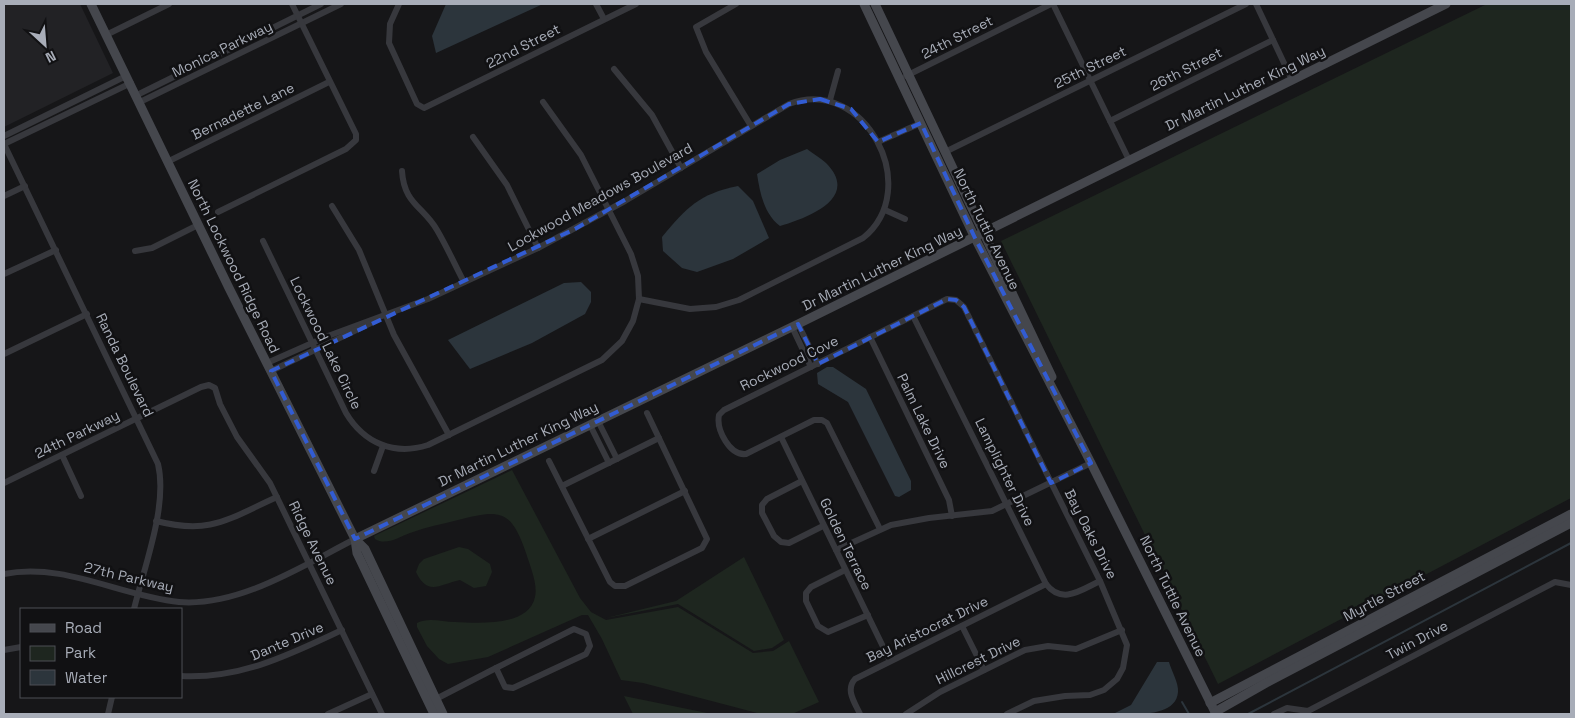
<svg xmlns="http://www.w3.org/2000/svg" width="1575" height="718" viewBox="0 0 1575 718" font-family="'Space Grotesk',sans-serif">
<style>
.built{fill:#222225}
.green{fill:#1e261f}
.water{fill:#2c353c}
.lines{fill:none;stroke-linecap:round;stroke-linejoin:round}
.stream{stroke:#2c353c;stroke-width:2}
.street{stroke:#37383d;stroke-width:6}
.secondary{stroke:#45474d;stroke-width:9}
.marked{fill:none;stroke:#325cd3;stroke-width:4;stroke-dasharray:10 6;stroke-linejoin:round}
.labels{text-anchor:middle;stroke-width:5;stroke-linejoin:round;paint-order:stroke}
.street-label{font-size:14px;fill:#a8adb8;stroke:#111113}
</style>
<rect width="100%" height="100%" fill="#161618"/>
<polygon class="built" points="4,4 80,4 113,73 4,127"/>
<g class="green">
<polygon points="1487,4 1571,4 1571,498 1218,684 1001,241"/>
<path d="M512 470 580 598 591 612 606 620 678 607 753 653 773 651 789 641 819 702 792 714H761L643 683 621 680 602 639 588 615H582L488 657 448 664 439 659 427 646 417 627V623C429 617 442 622 455 622 478 623 529 627 535 597 538 584 530 566 526 553 511 509 500 509 458 520 442 524 426 527 410 533 399 537 386 546 375 539L374 536Z"/>
<path d="M459 547 468 549 490 564 492 572 486 586 474 588 460 580C440 584 428 597 416 572L419 564 424 559Z"/>
<polygon points="744,557 784,640 772,648 754,651 678,604 606,618 676,601"/>
<polygon points="624,696 712,714 633,714"/>
</g>
<g class="water">
<polygon points="446,4 543,4 436,53 432,36"/>
<path d="M807 149C813 154 821 158 826 163 861 198 807 218 780 226 764 214 760 193 757 174L780 160Z"/>
<path d="M738 186 753 201 769 238 733 259 697 272 682 268 663 251 662 237C687 207 699 194 738 186Z"/>
<polygon points="581,282 591,292 591,302 585,314 532,343 470,369 448,340 564,283"/>
<polygon points="827,367 833,367 866,389 911,481 911,490 899,497 895,496 848,402 818,384 817,373"/>
<path d="M1157 662H1169C1171 670 1179 683 1178 692 1176 718 1133 714 1113 714L1131 705Z"/>
</g>
<g class="lines">
<g class="stream">
<polyline points="1182,702 1189,714"/>
<polyline points="1248,714 1571,543"/>
</g>
<g class="street">
<polyline points="399,4 390,24 389,43 417,104 424,108 636,4"/>
<polyline points="596,4 604,19"/>
<polyline points="736,4 696,27 706,52 751,126"/>
<polyline points="1053,4 1129,160"/>
<polyline points="1256,4 1292,80"/>
<polyline points="106,35 169,4"/>
<polyline points="614,69 652,115 681,168"/>
<polyline points="906,76 1051,4"/>
<polyline points="137,95 321,4"/>
<polyline points="830,100 838,71"/>
<polyline points="140,102 341,4"/>
<polyline points="1110,121 1273,40"/>
<polyline points="4,136 126,76"/>
<polyline points="473,137 507,185 538,248"/>
<polyline points="878,142 921,123"/>
<path d="M4 144 158 464C168 506 144 567 134 609"/>
<polyline points="4,144 131,83"/>
<polyline points="945,152 1246,4"/>
<polyline points="167,162 329,82"/>
<path d="M402 171C404 204 423 206 437 230 447 247 455 265 464 282"/>
<polyline points="4,196 25,186"/>
<polyline points="332,206 359,250 394,335 449,435"/>
<polyline points="885,210 905,219"/>
<polyline points="218,212 346,149 356,140 356,134 292,4"/>
<path d="M263 241 346 413C364 443 394 456 428 445L602 360 622 341 633 321 639 299 638 276 631 254 581 155 543 102"/>
<polyline points="135,251 152,248 198,225"/>
<polyline points="4,274 56,250"/>
<path d="M913 316 1046 584C1062 605 1081 590 1100 581"/>
<polyline points="798,324 818,364"/>
<polyline points="792,327 811,367"/>
<polyline points="870,337 949,500 952,516"/>
<polyline points="4,354 87,314"/>
<path d="M267 363 328 336 428 299 538 248 625 201 789 104C865 75 924 189 863 238L739 300 716 307 690 309 639 299"/>
<polyline points="271,371 373,322"/>
<polyline points="598,421 617,459"/>
<polyline points="590,425 609,463"/>
<polyline points="781,437 890,661"/>
<polyline points="62,455 81,496"/>
<polyline points="549,461 610,582 615,586 625,586 702,548 707,539 647,413"/>
<polyline points="374,471 383,446"/>
<polyline points="802,481 767,499 762,505 762,513 774,536 781,542 789,543 823,526"/>
<polyline points="4,483 201,387 209,385 215,388 220,404 237,437 270,483 382,714"/>
<polyline points="562,486 659,438"/>
<path d="M156 521C211 535 228 519 277 497"/>
<path d="M880 529 827 423 822 420H814L746 454C730 456 716 430 719 415L724 410 947 299 956 300 964 307 1100 581 1127 645 1123 668 1117 679 1104 690 1090 695 1065 696 1034 701 1007 714"/>
<polyline points="588,539 685,491"/>
<polyline points="836,550 891,525 929,518 992,511 1091,463"/>
<polyline points="845,570 811,587 806,593 806,601 818,626 828,632 868,615"/>
<path d="M4 574C64 562 120 596 179 602 239 607 302 566 355 539"/>
<polyline points="962,626 984,670"/>
<polygon points="574,629 586,634 590,646 586,654 513,688 505,687 496,668"/>
<polyline points="4,650 21,647"/>
<path d="M181 676C241 679 289 655 342 630"/>
<polyline points="434,700 496,668"/>
<polyline points="108,714 112,697"/>
<polyline points="328,714 372,694"/>
<path d="M860 714C855 703 845 690 855 679L1046 584"/>
<polyline points="906,714 940,692 1025,650 1048,646 1076,649 1122,630"/>
<polyline points="1274,714 1287,708 1308,711 1555,582 1571,585"/>
</g>
<g class="secondary">
<polyline points="91,4 229,288 355,539 357,553 434,714"/>
<polyline points="864,4 975,238 1091,463 1216,714"/>
<polyline points="875,4 1052,377"/>
<polyline points="355,539 798,324 1446,4"/>
<polyline points="355,539 365,549 443,714"/>
<polyline points="1210,703 1571,514"/>
<polyline points="1215,712 1266,683 1571,523"/>
</g>
</g>
<path class="marked" d="M820 99 851 109 878 142 921 123 975 238 1091 463 1051 483 964 307 956 300 947 299 818 364 798 324 355 539 271 371 575 229 789 104Z"/>
<g class="labels">
<g class="street-label">
<text transform="translate(957 37) rotate(-27)" y="5">24th Street</text>
<text transform="translate(523 46) rotate(-27)" y="5">22nd Street</text>
<text transform="translate(222 49) rotate(-26)" y="5">Monica Parkway</text>
<text transform="translate(1090 67) rotate(-26)" y="5">25th Street</text>
<text transform="translate(1186 69) rotate(-27)" y="5">26th Street</text>
<text transform="translate(1245 88) rotate(-26)" y="5">Dr Martin Luther King Way</text>
<text transform="translate(243 111) rotate(-26)" y="5">Bernadette Lane</text>
<text transform="translate(600 197) rotate(-29)" y="5">Lockwood Meadows Boulevard</text>
<text transform="translate(987 229) rotate(64)" y="5">North Tuttle Avenue</text>
<text transform="translate(234 266) rotate(64)" y="5">North Lockwood Ridge Road</text>
<text transform="translate(882 268) rotate(-26)" y="5">Dr Martin Luther King Way</text>
<text transform="translate(326 343) rotate(64)" y="5">Lockwood Lake Circle</text>
<text transform="translate(789 363) rotate(-26)" y="5">Rockwood Cove</text>
<text transform="translate(125 365) rotate(64)" y="5">Randa Boulevard</text>
<text transform="translate(924 421) rotate(64)" y="5">Palm Lake Drive</text>
<text transform="translate(77 434) rotate(-26)" y="5">24th Parkway</text>
<text transform="translate(518 444) rotate(-26)" y="5">Dr Martin Luther King Way</text>
<text transform="translate(1005 472) rotate(64)" y="5">Lamplighter Drive</text>
<text transform="translate(1091 534) rotate(63)" y="5">Bay Oaks Drive</text>
<text transform="translate(313 543) rotate(64)" y="5">Ridge Avenue</text>
<text transform="translate(846 544) rotate(64)" y="5">Golden Terrace</text>
<text transform="translate(129 577) rotate(13)" y="5">27th Parkway</text>
<text transform="translate(1173 596) rotate(64)" y="5">North Tuttle Avenue</text>
<text transform="translate(1384 596) rotate(-28)" y="5">Myrtle Street</text>
<text transform="translate(927 629) rotate(-26)" y="5">Bay Aristocrat Drive</text>
<text transform="translate(1417 640) rotate(-28)" y="5">Twin Drive</text>
<text transform="translate(287 641) rotate(-23)" y="5">Dante Drive</text>
<text transform="translate(978 660) rotate(-26)" y="5">Hillcrest Drive</text>
</g>
</g>
<rect width="1575" height="718" fill="none" stroke="#a8adb8" stroke-width="10"/>
<rect x="20" y="608" width="162" height="90" fill="#111113" stroke="#4d4f55"/>
<rect x="30" y="624" width="25" height="8" fill="#45474d" stroke="#4d4f55"/>
<text x="65" y="633" font-size="15" fill="#a8adb8">Road</text>
<rect x="30" y="646" width="25" height="15" fill="#1e261f" stroke="#4d4f55"/>
<text x="65" y="658" font-size="15" fill="#a8adb8">Park</text>
<rect x="30" y="670" width="25" height="15" fill="#2c353c" stroke="#4d4f55"/>
<text x="65" y="683" font-size="15" fill="#a8adb8">Water</text>
<g transform="translate(45 45) rotate(154)" stroke="#111113" stroke-width="4" paint-order="stroke">
<path d="M0-4L9 19L0 12L-9 19Z" fill="#a8adb8"/>
<text y="-8" font-size="14" font-weight="bold" text-anchor="middle" fill="#a8adb8">N</text>
</g>
</svg>
